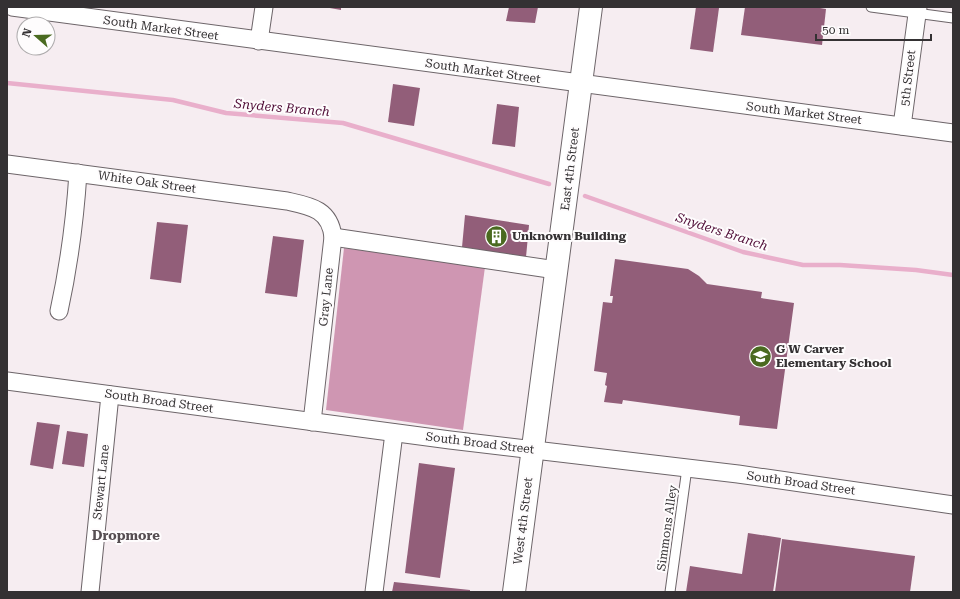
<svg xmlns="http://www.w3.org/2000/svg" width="960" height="599" viewBox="0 0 960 599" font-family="'Roboto Serif',serif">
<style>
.forest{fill:#cf96b2}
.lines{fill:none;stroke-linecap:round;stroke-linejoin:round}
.stream{stroke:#e9afcb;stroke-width:4.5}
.building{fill:#925e79}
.lane-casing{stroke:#6d6569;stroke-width:11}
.street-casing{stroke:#6d6569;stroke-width:19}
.secondary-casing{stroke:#6d6569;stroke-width:24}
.lane{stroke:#fff;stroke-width:9}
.street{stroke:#fff;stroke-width:17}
.secondary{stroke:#fff;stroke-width:22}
.labels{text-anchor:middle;stroke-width:4;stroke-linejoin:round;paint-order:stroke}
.street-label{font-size:12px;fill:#343133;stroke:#fefcfd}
.poi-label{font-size:12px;font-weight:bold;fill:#343133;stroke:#fefcfd;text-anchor:start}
.water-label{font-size:13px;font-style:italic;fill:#500d37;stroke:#fefcfd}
.neighbourhood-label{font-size:13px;font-weight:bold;fill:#564e52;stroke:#fefcfd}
</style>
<rect width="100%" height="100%" fill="#f6edf1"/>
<polygon class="forest" points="344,248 485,267 463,430 326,410"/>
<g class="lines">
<g class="stream">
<polyline points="7,83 173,100 226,113 343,123 549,184"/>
<polyline points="585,196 743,252 803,265 840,265 916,270 953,275"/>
</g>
</g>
<g class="building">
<polygon points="324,7 341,7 341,10"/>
<polygon points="509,7 538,7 535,23 506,21"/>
<polygon points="696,7 719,8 713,52 690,49"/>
<polygon points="745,7 814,7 826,9 822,45 741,35"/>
<polygon points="393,84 420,88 414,126 388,122"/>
<polygon points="497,104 519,107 515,147 492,144"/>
<polygon points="465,215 529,225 526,257 462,247"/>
<polygon points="157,222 188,225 181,283 150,279"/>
<polygon points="273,236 304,240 297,297 265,293"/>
<polygon points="615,259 688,269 699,276 707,284 762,292 761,298 794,303 777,429 739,425 740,416 623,400 622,404 604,402 607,386 605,385 607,373 594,371 603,302 612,303 613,296 610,296"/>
<polygon points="37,422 60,425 53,469 30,465"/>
<polygon points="67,431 88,434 84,467 62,464"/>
<polygon points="419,463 455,468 440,578 405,573"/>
<polygon points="748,533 781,538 773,592 686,592 690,566 742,574"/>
<polygon points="782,539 915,556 910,592 775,592"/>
<polygon points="394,582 470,590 470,592 392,592"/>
</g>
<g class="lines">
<defs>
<g id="lane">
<polyline points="871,7 953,18"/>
<polyline points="670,592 687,468"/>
</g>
<g id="street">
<polyline points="12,7 953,133"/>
<polyline points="259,41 264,7"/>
<polyline points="902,126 918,7"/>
<path d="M7 164 287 201C310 206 330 209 333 237L312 422"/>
<polyline points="333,237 556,270"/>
<path d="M59 311C69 265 75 219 78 173"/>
<polyline points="7,381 450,440 738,474 953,505"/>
<polyline points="90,592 110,395"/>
<polyline points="374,592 394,433"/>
</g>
<polyline id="secondary" points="514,592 591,7"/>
</defs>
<use href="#lane" class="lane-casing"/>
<use href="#street" class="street-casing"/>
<use href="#secondary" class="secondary-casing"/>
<use href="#lane" class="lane"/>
<use href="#street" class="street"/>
<use href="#secondary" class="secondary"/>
</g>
<defs>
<symbol id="building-disc" viewBox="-11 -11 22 22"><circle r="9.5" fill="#4a6a20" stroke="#fefcfd"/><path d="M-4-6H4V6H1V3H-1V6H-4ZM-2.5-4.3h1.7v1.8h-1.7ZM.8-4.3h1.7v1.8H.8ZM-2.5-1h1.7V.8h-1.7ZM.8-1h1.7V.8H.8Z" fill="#fff"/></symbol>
<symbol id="school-disc" viewBox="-11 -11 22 22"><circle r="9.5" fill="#4a6a20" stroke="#fefcfd"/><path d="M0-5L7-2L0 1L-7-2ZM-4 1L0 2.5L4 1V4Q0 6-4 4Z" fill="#fff"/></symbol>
</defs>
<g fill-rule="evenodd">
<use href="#building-disc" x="484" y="224" width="25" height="25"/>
<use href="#school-disc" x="748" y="344" width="25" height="25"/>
</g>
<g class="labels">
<g class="street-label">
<text transform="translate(161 28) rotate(8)" y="4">South Market Street</text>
<text transform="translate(483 71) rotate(8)" y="4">South Market Street</text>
<text transform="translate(908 78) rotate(-83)" y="4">5th Street</text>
<text transform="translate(804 113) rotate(7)" y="4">South Market Street</text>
<text transform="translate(570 169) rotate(-83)" y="4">East 4th Street</text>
<text transform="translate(147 182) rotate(8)" y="4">White Oak Street</text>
<text transform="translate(326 297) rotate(-84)" y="4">Gray Lane</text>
<text transform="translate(159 401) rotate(8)" y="4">South Broad Street</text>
<text transform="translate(480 443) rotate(7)" y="4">South Broad Street</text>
<text transform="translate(101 482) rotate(-84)" y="4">Stewart Lane</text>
<text transform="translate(801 483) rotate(8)" y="4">South Broad Street</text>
<text transform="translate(523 521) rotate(-83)" y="4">West 4th Street</text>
<text transform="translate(667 528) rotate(-82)" y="4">Simmons Alley</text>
</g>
<g class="poi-label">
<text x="512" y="240">Unknown Building</text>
<text x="776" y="353">G W Carver<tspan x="776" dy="14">Elementary School</tspan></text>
</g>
<g class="water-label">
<text transform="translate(282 107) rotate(5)" y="5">Snyders Branch</text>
<text transform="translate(722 231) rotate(18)" y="5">Snyders Branch</text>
</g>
<g class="neighbourhood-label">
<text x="126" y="540">Dropmore</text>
</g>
</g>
<rect width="960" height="599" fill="none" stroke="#343133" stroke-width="16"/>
<g transform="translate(36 36) rotate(290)"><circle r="19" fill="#fefcfd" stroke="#adabac"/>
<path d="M0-3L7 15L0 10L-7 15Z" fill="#4a6a20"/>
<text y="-6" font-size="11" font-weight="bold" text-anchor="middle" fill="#343133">N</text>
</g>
<path d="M816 34v6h115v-6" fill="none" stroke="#343133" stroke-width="2"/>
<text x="822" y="34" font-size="12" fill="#343133" stroke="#fefcfd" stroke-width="3" paint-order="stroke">50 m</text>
</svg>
